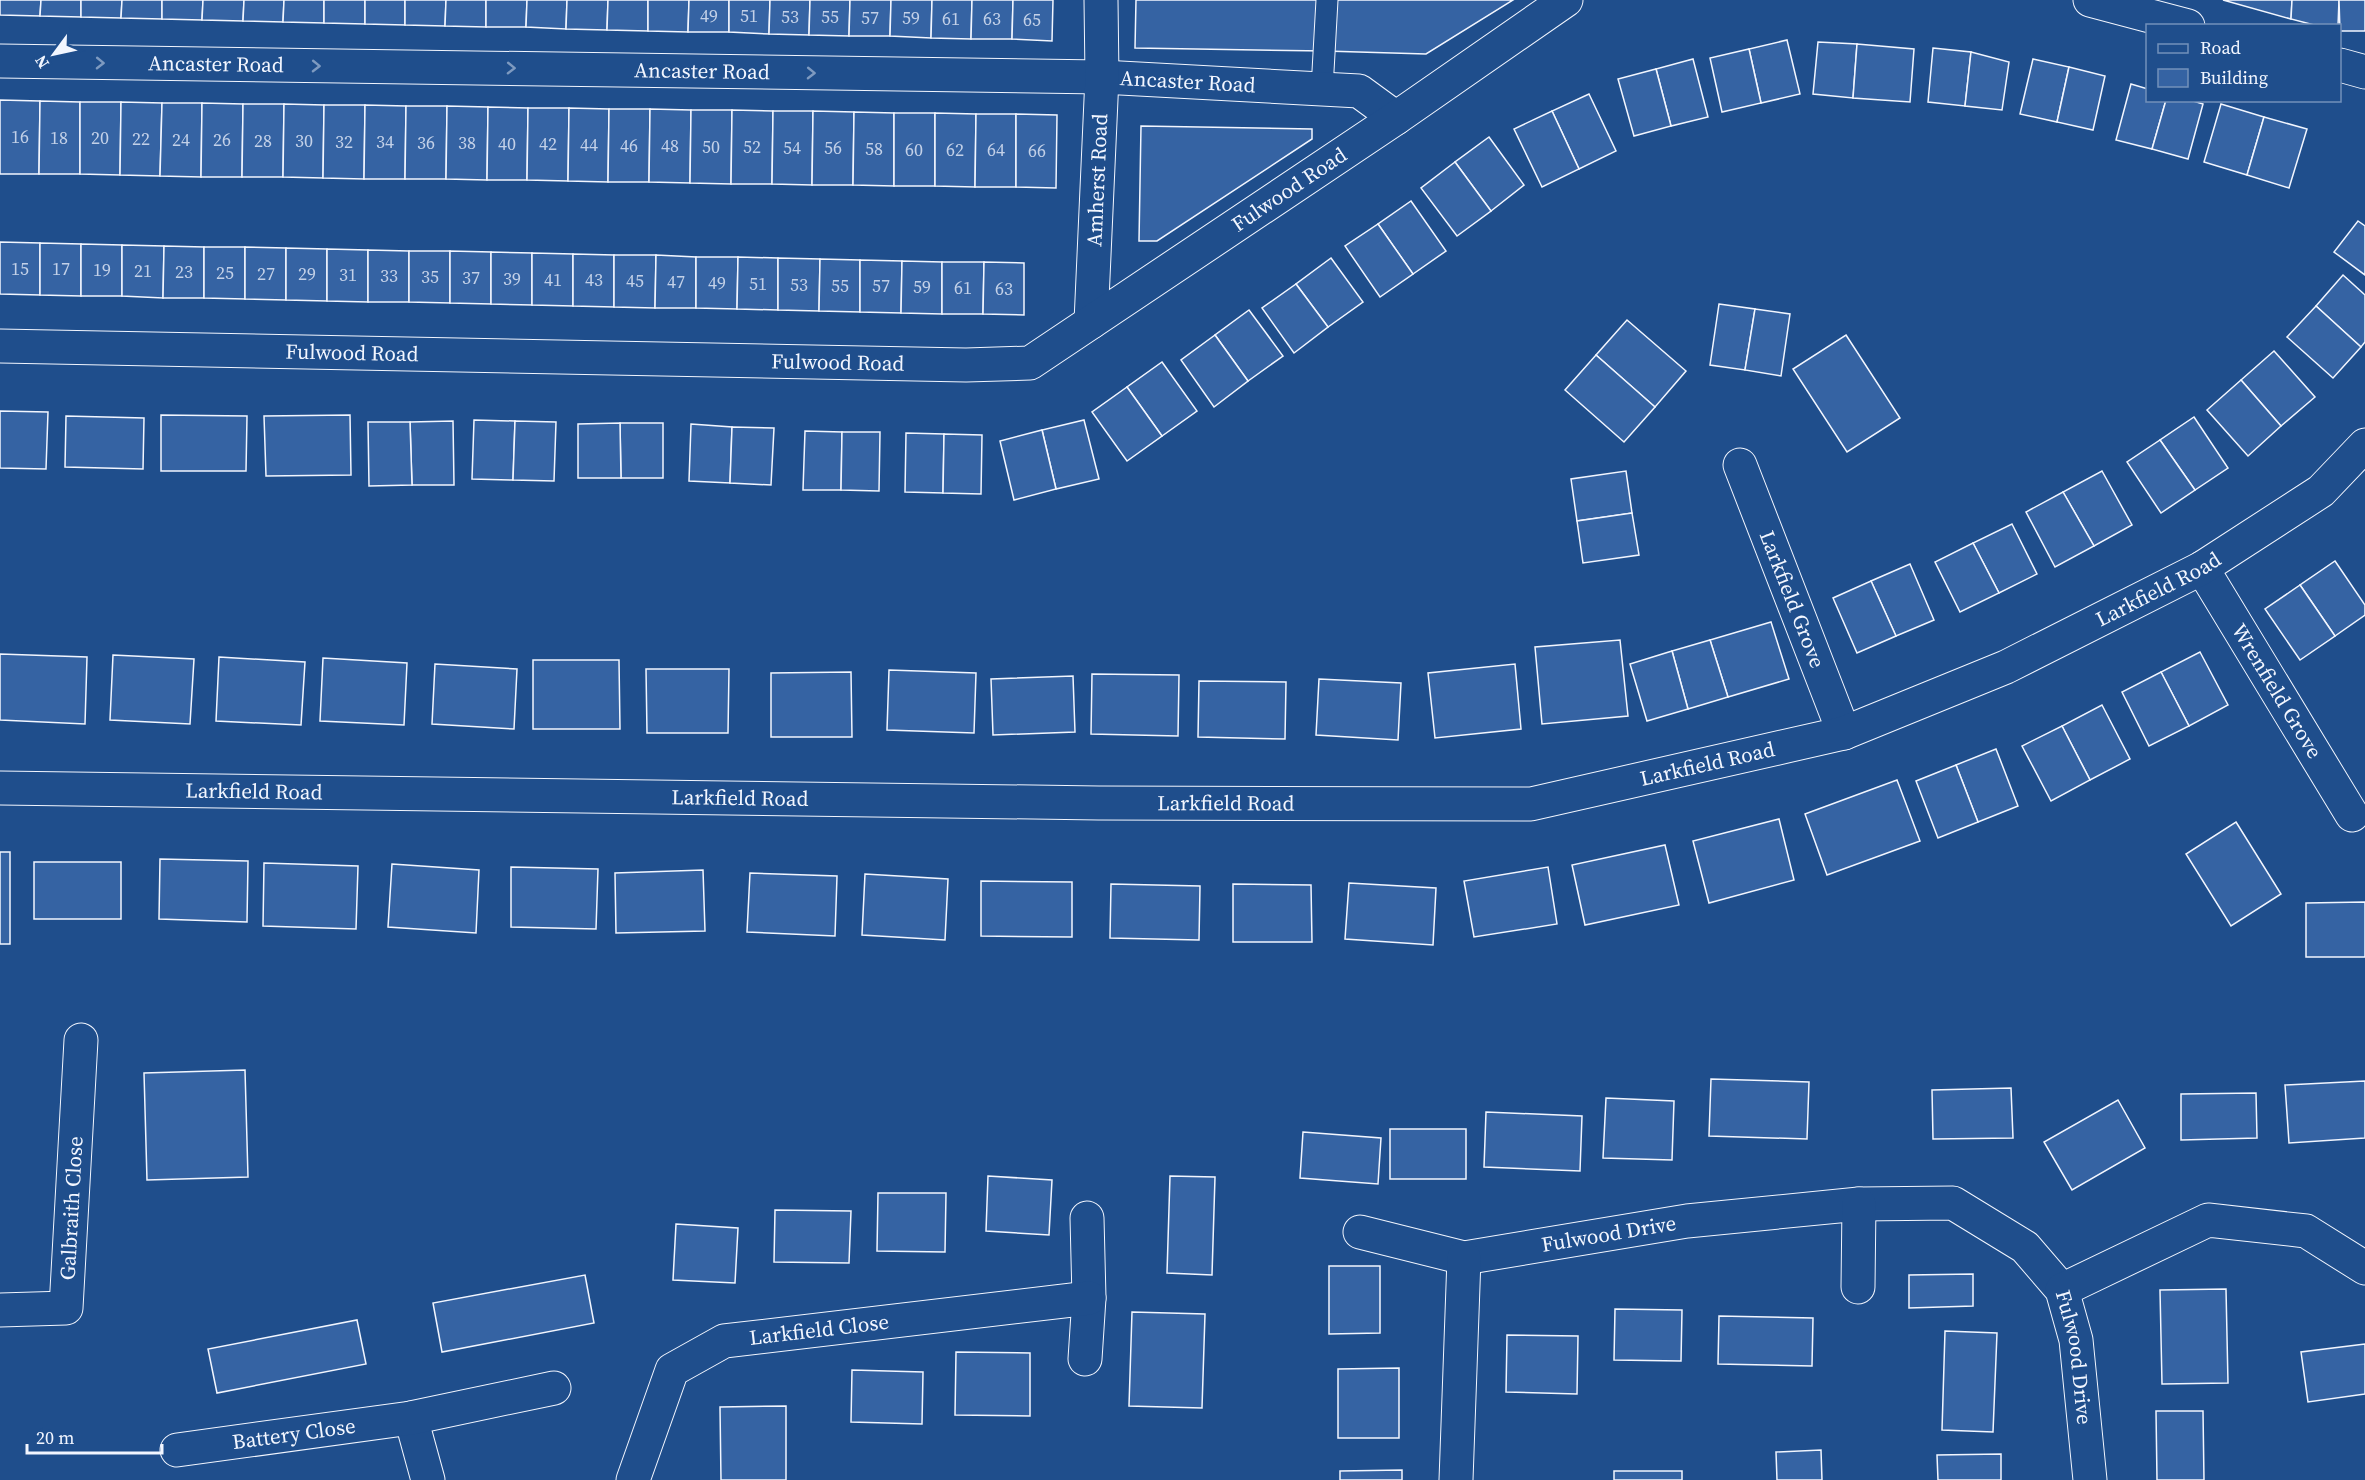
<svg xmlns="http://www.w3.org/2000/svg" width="2365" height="1480" viewBox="0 0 2365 1480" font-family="'Source Serif 4',serif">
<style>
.building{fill:#3563a3;stroke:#f2f6ff;stroke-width:1.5}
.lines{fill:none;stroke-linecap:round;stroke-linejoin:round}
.service-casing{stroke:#f2f6ff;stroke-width:23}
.minor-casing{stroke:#f2f6ff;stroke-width:35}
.service{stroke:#1f4e8c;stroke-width:21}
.minor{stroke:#1f4e8c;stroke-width:33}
.oneway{stroke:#7e9ac0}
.labels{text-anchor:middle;stroke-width:4.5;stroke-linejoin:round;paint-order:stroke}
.number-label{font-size:18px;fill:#c3d1e8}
.street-label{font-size:21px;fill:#f2f6ff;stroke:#1f4e8c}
</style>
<rect width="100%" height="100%" fill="#1f4e8c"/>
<g class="building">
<polygon points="0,0 41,0 40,16 0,15"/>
<polygon points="41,0 81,0 81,17 40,16"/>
<polygon points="81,0 122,0 121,18 81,17"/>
<polygon points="122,0 162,0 162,19 121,18"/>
<polygon points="162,0 203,0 202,20 162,19"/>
<polygon points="203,0 244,0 243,21 202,20"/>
<polygon points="244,0 284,0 283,22 243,21"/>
<polygon points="284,0 324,0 324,23 283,22"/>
<polygon points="324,0 365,0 365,24 324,23"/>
<polygon points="365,0 405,0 405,25 365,24"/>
<polygon points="405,0 446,0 445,26 405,25"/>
<polygon points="446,0 486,0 486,27 445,26"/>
<polygon points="486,0 527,0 526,27 486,27"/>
<polygon points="527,0 567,0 566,29 526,27"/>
<polygon points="567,0 608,0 607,30 566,29"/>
<polygon points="608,0 648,0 648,31 607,30"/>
<polygon points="648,0 689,0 688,32 648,31"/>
<polygon points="689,0 729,0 729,32 688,32"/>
<polygon points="729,0 770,0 769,34 729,32"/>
<polygon points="770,0 810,0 809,35 769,34"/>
<polygon points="810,0 850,0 849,36 809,35"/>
<polygon points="850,0 891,0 890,36 849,36"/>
<polygon points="891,0 932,0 931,38 890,36"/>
<polygon points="932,0 972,0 971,39 931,38"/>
<polygon points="972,0 1013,0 1012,39 971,39"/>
<polygon points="1013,0 1053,0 1052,41 1012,39"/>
<polygon points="1136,0 1327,0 1325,51 1135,48"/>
<polygon points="1327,0 1513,0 1426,54 1325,51"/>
<polygon points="2223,0 2292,0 2291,19"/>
<polygon points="2292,0 2339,0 2338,26 2318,26 2291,19"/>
<polygon points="2339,0 2365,0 2365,31 2340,31"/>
<polygon points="1787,40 1800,94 1761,103 1749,49"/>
<polygon points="1818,42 1857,44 1853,98 1813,94"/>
<polygon points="1857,44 1914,49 1910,102 1853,98"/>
<polygon points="1933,48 1971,52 1965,106 1928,102"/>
<polygon points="1749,49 1761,103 1722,112 1710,58"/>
<polygon points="1971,52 2009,62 2002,110 1965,106"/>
<polygon points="1693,59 1708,117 1671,126 1656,69"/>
<polygon points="2033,59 2069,67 2057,122 2020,114"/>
<polygon points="2069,67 2105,76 2093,130 2057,122"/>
<polygon points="1656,69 1671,126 1634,136 1618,79"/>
<polygon points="2131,84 2148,89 2148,100 2166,100 2152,149 2116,140"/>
<polygon points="1589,94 1616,151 1579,169 1552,111"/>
<polygon points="0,100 40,101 39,174 0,174"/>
<polygon points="2166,100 2190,100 2203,104 2188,159 2152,149"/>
<polygon points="40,101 80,102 80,174 39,174"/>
<polygon points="80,102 121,102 120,175 80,174"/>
<polygon points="121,102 162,103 160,176 120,175"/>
<polygon points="162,103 202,103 201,177 160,176"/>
<polygon points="202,103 243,104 242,177 201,177"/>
<polygon points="243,104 284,104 283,177 242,177"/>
<polygon points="284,104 324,105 323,178 283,177"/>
<polygon points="2221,104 2264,117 2247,175 2204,162"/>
<polygon points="324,105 365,105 364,179 323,178"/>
<polygon points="365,105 406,106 405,179 364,179"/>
<polygon points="406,106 447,106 446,179 405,179"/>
<polygon points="447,106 488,107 487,180 446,179"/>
<polygon points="488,107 528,108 527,180 487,180"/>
<polygon points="528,108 569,108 568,181 527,180"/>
<polygon points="569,108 609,109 608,182 568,181"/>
<polygon points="609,109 650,109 649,182 608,182"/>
<polygon points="650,109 691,110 690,183 649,182"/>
<polygon points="691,110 732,110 731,184 690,183"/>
<polygon points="732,110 773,111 772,184 731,184"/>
<polygon points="773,111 813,111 812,185 772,184"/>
<polygon points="813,111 854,112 853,185 812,185"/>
<polygon points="1552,111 1579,169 1542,187 1514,129"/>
<polygon points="854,112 894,113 894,186 853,185"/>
<rect x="894" y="113" width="41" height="73"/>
<polygon points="935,113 976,114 975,187 935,186"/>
<polygon points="976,114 1016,114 1016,187 975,187"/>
<polygon points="1016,114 1057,115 1056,188 1016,187"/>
<polygon points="2264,117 2307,129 2289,188 2247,175"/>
<polygon points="1141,126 1312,129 1312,139 1157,241 1139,241"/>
<polygon points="1489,137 1524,185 1491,211 1455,162"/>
<polygon points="1455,162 1491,211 1457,236 1421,188"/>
<polygon points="1411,201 1446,251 1413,274 1378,224"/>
<polygon points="2358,221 2365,226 2365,275 2334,252"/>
<polygon points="1378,224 1413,274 1380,297 1345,246"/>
<polygon points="0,242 40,243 40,295 0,294"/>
<polygon points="40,243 81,244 81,296 40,295"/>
<polygon points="81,244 122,245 122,296 81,296"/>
<polygon points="122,245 164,246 163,298 122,296"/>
<polygon points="164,246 204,247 204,298 163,298"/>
<polygon points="204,247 245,247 245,299 204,298"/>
<polygon points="245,247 286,248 286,300 245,299"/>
<polygon points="286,248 327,249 327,301 286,300"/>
<polygon points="327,249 368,250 368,302 327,301"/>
<polygon points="368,250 409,251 409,302 368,302"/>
<polygon points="409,251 450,251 450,303 409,302"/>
<polygon points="450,251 491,252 491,304 450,303"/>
<polygon points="491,252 532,253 532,305 491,304"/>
<polygon points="532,253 573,254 573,306 532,305"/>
<polygon points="573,254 614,255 614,307 573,306"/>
<polygon points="614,255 656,255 655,308 614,307"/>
<polygon points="656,255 696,257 696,308 655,308"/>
<polygon points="696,257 738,257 737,309 696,308"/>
<polygon points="738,257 778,258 778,310 737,309"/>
<polygon points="778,258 820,259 819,311 778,310"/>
<polygon points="1331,258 1363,302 1328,327 1296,284"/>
<polygon points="820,259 860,260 860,312 819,311"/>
<polygon points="860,260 902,261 901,313 860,312"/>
<polygon points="902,261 942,262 942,314 901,313"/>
<polygon points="942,262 984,262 983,314 942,314"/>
<polygon points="984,262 1024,263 1024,315 983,314"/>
<polygon points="2343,275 2365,295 2365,342 2361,347 2316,306"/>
<polygon points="1296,284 1328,327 1294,353 1262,308"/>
<polygon points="1719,304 1755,309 1745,370 1710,365"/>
<polygon points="2316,306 2361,347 2333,378 2287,337"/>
<polygon points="1755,309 1790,314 1781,376 1745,370"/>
<polygon points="1249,310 1283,356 1248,381 1215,335"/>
<polygon points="1627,320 1686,371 1655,407 1596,355"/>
<polygon points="1215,335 1248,381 1214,407 1181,360"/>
<polygon points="1846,335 1900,418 1847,452 1793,369"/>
<polygon points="2274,351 2315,397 2281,426 2241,380"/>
<polygon points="1596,355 1655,407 1624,442 1565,390"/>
<polygon points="1162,362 1197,411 1162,436 1127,387"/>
<polygon points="2241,380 2281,426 2248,456 2207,410"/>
<polygon points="1127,387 1162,436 1127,461 1092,412"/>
<polygon points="0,411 48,412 46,469 0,468"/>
<polygon points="161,415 247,416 246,471 161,471"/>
<polygon points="350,415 351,475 266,476 264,416"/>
<polygon points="66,416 144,418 143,469 65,467"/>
<polygon points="2194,417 2228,468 2195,490 2160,440"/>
<polygon points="474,420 515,421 513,480 472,479"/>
<polygon points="1084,420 1099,479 1056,489 1042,430"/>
<polygon points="453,421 454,485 412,485 410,422"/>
<polygon points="515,421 556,422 554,481 513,480"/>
<polygon points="368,422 410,422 412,485 369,486"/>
<polygon points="620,423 663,423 663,478 621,478"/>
<polygon points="620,423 621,478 578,478 578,424"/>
<polygon points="691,424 732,427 730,483 689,481"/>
<polygon points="732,427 774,428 771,485 730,483"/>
<polygon points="1042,430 1056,489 1014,500 1000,441"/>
<polygon points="805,431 842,432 841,490 803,490"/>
<polygon points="842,432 880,432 879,491 841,490"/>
<polygon points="906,433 944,434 943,493 905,492"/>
<polygon points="944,434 982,435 981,494 943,493"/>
<polygon points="2160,440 2195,490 2161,513 2127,462"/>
<polygon points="1626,471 1632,513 1577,521 1571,479"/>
<polygon points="2102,471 2132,525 2094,546 2063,492"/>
<polygon points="2063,492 2094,546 2055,567 2026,512"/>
<polygon points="1632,513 1639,555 1583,563 1577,521"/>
<polygon points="2012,524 2037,574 1999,593 1973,543"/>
<polygon points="1973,543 1999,593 1960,612 1935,562"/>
<polygon points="2335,561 2365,605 2365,615 2335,636 2300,585"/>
<polygon points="1910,564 1934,620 1896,636 1871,581"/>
<polygon points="1871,581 1896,636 1857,653 1833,598"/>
<polygon points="2300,585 2335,636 2300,660 2265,609"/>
<polygon points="1771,622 1789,679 1728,697 1710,640"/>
<polygon points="1620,640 1628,716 1542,724 1535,647"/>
<polygon points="1710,640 1728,697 1688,709 1672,651"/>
<polygon points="1672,651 1688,709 1647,721 1630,664"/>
<polygon points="2200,652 2228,705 2189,726 2161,672"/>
<polygon points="0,654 87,657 85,724 0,720"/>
<polygon points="113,655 194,659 190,724 110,720"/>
<polygon points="219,657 305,662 301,725 216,721"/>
<polygon points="323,658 407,663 404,725 320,721"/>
<polygon points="533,660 619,660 620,729 533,729"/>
<polygon points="435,664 517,669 514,729 432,724"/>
<polygon points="1515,664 1521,729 1435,738 1428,673"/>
<polygon points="646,669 729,669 728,733 647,733"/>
<polygon points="889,670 976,673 974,733 887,730"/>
<polygon points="851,672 852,737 771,737 771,673"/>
<polygon points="2161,672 2189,726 2149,746 2122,692"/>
<polygon points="1092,674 1179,675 1178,736 1091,734"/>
<polygon points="1073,676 1075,732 993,735 991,679"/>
<polygon points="1319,679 1401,683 1398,740 1316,735"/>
<polygon points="1199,681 1286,682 1285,739 1198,737"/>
<polygon points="2102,705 2130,759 2090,780 2062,726"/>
<polygon points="2062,726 2090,780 2051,801 2022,746"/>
<polygon points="1996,749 2018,806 1978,822 1956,765"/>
<polygon points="1956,765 1978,822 1938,838 1916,781"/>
<polygon points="1897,780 1920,841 1827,875 1805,814"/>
<polygon points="1779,819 1794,880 1709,903 1693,841"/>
<polygon points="2236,822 2281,894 2231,926 2186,854"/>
<polygon points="1665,845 1679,905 1585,925 1572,865"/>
<rect x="0" y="852" width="10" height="92"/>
<polygon points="160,859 248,861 247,922 159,919"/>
<rect x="34" y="862" width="87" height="57"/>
<polygon points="264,863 358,866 356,929 263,926"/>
<polygon points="392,864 479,870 476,933 388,927"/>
<polygon points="511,867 598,869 596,929 511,927"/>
<polygon points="1548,867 1557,924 1474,937 1464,881"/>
<polygon points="703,870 705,931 616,933 615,873"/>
<polygon points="750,873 837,876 835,936 747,932"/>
<polygon points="865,874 948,879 945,940 862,935"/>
<polygon points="981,881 1072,882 1072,937 981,936"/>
<polygon points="1349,883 1436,888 1433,945 1345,939"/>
<polygon points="1111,884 1200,886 1199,940 1110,938"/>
<polygon points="1233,884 1311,885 1312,942 1233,942"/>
<polygon points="2365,902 2365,957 2306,957 2306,903"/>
<polygon points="245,1070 248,1177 147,1180 144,1073"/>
<polygon points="1711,1079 1809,1082 1807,1139 1709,1136"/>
<polygon points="2365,1081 2365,1138 2289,1143 2285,1085"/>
<polygon points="2011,1088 2013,1138 1933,1139 1932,1090"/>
<polygon points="2256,1093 2257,1138 2181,1140 2181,1094"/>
<polygon points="1606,1098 1674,1101 1672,1160 1603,1158"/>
<polygon points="2118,1100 2145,1148 2072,1190 2044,1142"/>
<polygon points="1486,1112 1582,1116 1580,1171 1484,1167"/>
<rect x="1390" y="1129" width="76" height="50"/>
<polygon points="1303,1132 1381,1138 1378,1184 1300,1178"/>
<polygon points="988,1176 1052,1180 1049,1235 986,1231"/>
<polygon points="1170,1176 1215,1177 1212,1275 1167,1273"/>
<polygon points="878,1193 946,1193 945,1252 877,1251"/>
<polygon points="775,1210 851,1211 849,1263 774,1262"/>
<polygon points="676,1224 738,1228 735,1283 673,1280"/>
<polygon points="1329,1266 1380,1266 1380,1333 1329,1334"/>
<polygon points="1973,1274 1973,1306 1909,1308 1909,1275"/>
<polygon points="585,1275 594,1323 442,1352 433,1303"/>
<polygon points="2226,1289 2228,1383 2162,1384 2160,1290"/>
<polygon points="1615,1309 1682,1310 1681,1361 1614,1360"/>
<polygon points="1132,1312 1205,1314 1202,1408 1129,1406"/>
<polygon points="1719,1316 1813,1318 1812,1366 1718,1364"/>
<polygon points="357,1320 366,1364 217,1393 208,1349"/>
<polygon points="1945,1331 1997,1333 1993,1432 1942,1430"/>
<polygon points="1507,1335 1578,1336 1577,1394 1506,1392"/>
<polygon points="2365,1344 2365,1394 2308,1402 2301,1352"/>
<polygon points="956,1352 1030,1353 1030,1416 955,1415"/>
<polygon points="1399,1368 1399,1438 1338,1438 1338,1369"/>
<polygon points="852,1370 923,1372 922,1424 851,1422"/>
<polygon points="786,1406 786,1480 721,1480 720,1407"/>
<polygon points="2156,1411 2203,1411 2204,1480 2157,1480"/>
<polygon points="1821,1450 1822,1480 1777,1480 1776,1452"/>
<polygon points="2001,1454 2001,1480 1938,1480 1937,1455"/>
<polygon points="1402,1470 1402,1480 1340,1480 1340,1471"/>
<rect x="1614" y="1471" width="68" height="9"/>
</g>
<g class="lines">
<defs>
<polyline id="service" points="1322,89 1327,0"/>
<g id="minor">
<polyline points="2090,0 2188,26"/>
<path id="s1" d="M0 61 1102 77 1359 91 1396 118"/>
<polyline points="2340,65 2365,72"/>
<path id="s2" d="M1091 322 1102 77 1101 0"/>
<path id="s3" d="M0 346 966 365 1030 363 1396 118 1566 0"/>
<path id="s4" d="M1740 465 1844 733"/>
<path id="s5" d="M2202 568 2352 815"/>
<path id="s6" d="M0 788 1099 803 1531 804 1844 733 2006 667 2202 568 2321 491 2365 445"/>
<path id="s7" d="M1360 1232 1464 1258 1687 1221 1859 1204 1953 1203 2025 1247 2062 1290 2076 1340 2090 1480"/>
<polyline points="1858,1287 1859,1204"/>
<polyline points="2062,1290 2208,1220 2306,1231 2365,1268"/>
<path id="s8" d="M0 1310 66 1308 81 1040"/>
<polyline points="1085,1359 1089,1298 1087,1218"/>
<polyline points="411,1418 428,1480"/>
<path id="s9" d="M177 1450 411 1418 554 1388"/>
<path id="s10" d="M633 1480 672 1370 724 1341 1089 1298"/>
<polyline points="1456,1480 1464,1258"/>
</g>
</defs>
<use href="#service" class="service-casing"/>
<use href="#minor" class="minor-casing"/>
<use href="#service" class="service"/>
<use href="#minor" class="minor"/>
</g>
<defs><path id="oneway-chevron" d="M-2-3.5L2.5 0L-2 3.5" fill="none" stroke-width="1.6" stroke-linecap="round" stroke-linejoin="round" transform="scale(1.5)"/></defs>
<g class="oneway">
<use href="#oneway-chevron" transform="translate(100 63) rotate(1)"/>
<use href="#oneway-chevron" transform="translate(316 66) rotate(1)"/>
<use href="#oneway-chevron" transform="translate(511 68) rotate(1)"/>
<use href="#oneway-chevron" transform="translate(811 73) rotate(1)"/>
</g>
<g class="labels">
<g class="number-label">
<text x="709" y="22">49</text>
<text x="749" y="22">51</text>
<text x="790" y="23">53</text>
<text x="830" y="23">55</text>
<text x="870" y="24">57</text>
<text x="911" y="24">59</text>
<text x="951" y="25">61</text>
<text x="992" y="25">63</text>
<text x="1032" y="26">65</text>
<text x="20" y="143">16</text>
<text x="59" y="144">18</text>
<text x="100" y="144">20</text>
<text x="141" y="145">22</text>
<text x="181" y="146">24</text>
<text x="222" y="146">26</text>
<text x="263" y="147">28</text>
<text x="304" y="147">30</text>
<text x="344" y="148">32</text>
<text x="385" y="148">34</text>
<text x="426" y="149">36</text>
<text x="467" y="149">38</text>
<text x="507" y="150">40</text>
<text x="548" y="150">42</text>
<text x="589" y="151">44</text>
<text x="629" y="152">46</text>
<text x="670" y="152">48</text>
<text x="711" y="153">50</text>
<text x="752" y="153">52</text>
<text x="792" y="154">54</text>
<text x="833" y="154">56</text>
<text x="874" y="155">58</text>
<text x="914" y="156">60</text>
<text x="955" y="156">62</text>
<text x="996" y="156">64</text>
<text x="1037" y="157">66</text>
<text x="20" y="275">15</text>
<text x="61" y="275">17</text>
<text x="102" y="276">19</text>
<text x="143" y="277">21</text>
<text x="184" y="278">23</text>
<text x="225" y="279">25</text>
<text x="266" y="280">27</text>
<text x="307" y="280">29</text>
<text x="348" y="281">31</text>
<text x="389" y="282">33</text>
<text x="430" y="283">35</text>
<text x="471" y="284">37</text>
<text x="512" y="285">39</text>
<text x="553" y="286">41</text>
<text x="594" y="286">43</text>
<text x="635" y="287">45</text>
<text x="676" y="288">47</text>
<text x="717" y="289">49</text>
<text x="758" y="290">51</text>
<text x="799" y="291">53</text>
<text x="840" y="292">55</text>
<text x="881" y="292">57</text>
<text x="922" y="293">59</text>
<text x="963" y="294">61</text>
<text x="1004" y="295">63</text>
</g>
<g class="street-label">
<text dy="7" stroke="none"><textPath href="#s1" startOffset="216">Ancaster Road</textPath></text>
<text dy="7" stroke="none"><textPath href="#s1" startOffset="702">Ancaster Road</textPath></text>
<text dy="7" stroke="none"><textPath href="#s1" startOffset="1188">Ancaster Road</textPath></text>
<text dy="7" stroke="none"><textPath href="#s2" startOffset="142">Amherst Road</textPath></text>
<text dy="7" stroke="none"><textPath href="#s3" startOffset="1342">Fulwood Road</textPath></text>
<text dy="7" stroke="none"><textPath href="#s3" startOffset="352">Fulwood Road</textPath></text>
<text dy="7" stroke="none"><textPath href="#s3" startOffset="838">Fulwood Road</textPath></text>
<text dy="7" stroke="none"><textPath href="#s6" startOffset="2198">Larkfield Road</textPath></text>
<text dy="7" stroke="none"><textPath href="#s4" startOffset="144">Larkfield Grove</textPath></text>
<text dy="7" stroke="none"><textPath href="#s5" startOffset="144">Wrenfield Grove</textPath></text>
<text dy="7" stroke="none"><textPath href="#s6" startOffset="1712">Larkfield Road</textPath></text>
<text dy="7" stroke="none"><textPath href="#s6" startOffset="254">Larkfield Road</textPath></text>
<text dy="7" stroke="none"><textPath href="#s6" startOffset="740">Larkfield Road</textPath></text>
<text dy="7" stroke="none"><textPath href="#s6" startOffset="1226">Larkfield Road</textPath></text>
<text dy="7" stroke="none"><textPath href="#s8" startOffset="166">Galbraith Close</textPath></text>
<text dy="7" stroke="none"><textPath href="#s7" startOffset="254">Fulwood Drive</textPath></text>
<text dy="7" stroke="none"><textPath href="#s10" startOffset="272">Larkfield Close</textPath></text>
<text dy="7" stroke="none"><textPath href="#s7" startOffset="810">Fulwood Drive</textPath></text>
<text dy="7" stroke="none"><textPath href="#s9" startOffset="118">Battery Close</textPath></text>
</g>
</g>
<rect x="2146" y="24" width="195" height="78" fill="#1f4e8c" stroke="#7391ba" stroke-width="1.5"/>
<rect x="2158" y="44" width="30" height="9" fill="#1f4e8c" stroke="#7391ba" stroke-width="1.5"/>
<text x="2200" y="54" font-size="18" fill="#f2f6ff">Road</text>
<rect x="2158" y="69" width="30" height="18" fill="#3563a3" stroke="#7391ba" stroke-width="1.5"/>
<text x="2200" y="84" font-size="18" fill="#f2f6ff">Building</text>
<g transform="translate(54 54) rotate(237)" stroke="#1f4e8c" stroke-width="4.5" paint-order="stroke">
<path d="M0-4.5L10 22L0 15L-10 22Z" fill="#f2f6ff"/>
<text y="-9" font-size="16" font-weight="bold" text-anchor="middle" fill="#f2f6ff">N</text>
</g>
<path d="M27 1444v9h135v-9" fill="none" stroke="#f2f6ff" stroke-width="3"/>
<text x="36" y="1444" font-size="18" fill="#f2f6ff" stroke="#1f4e8c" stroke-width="4.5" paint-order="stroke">20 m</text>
</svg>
